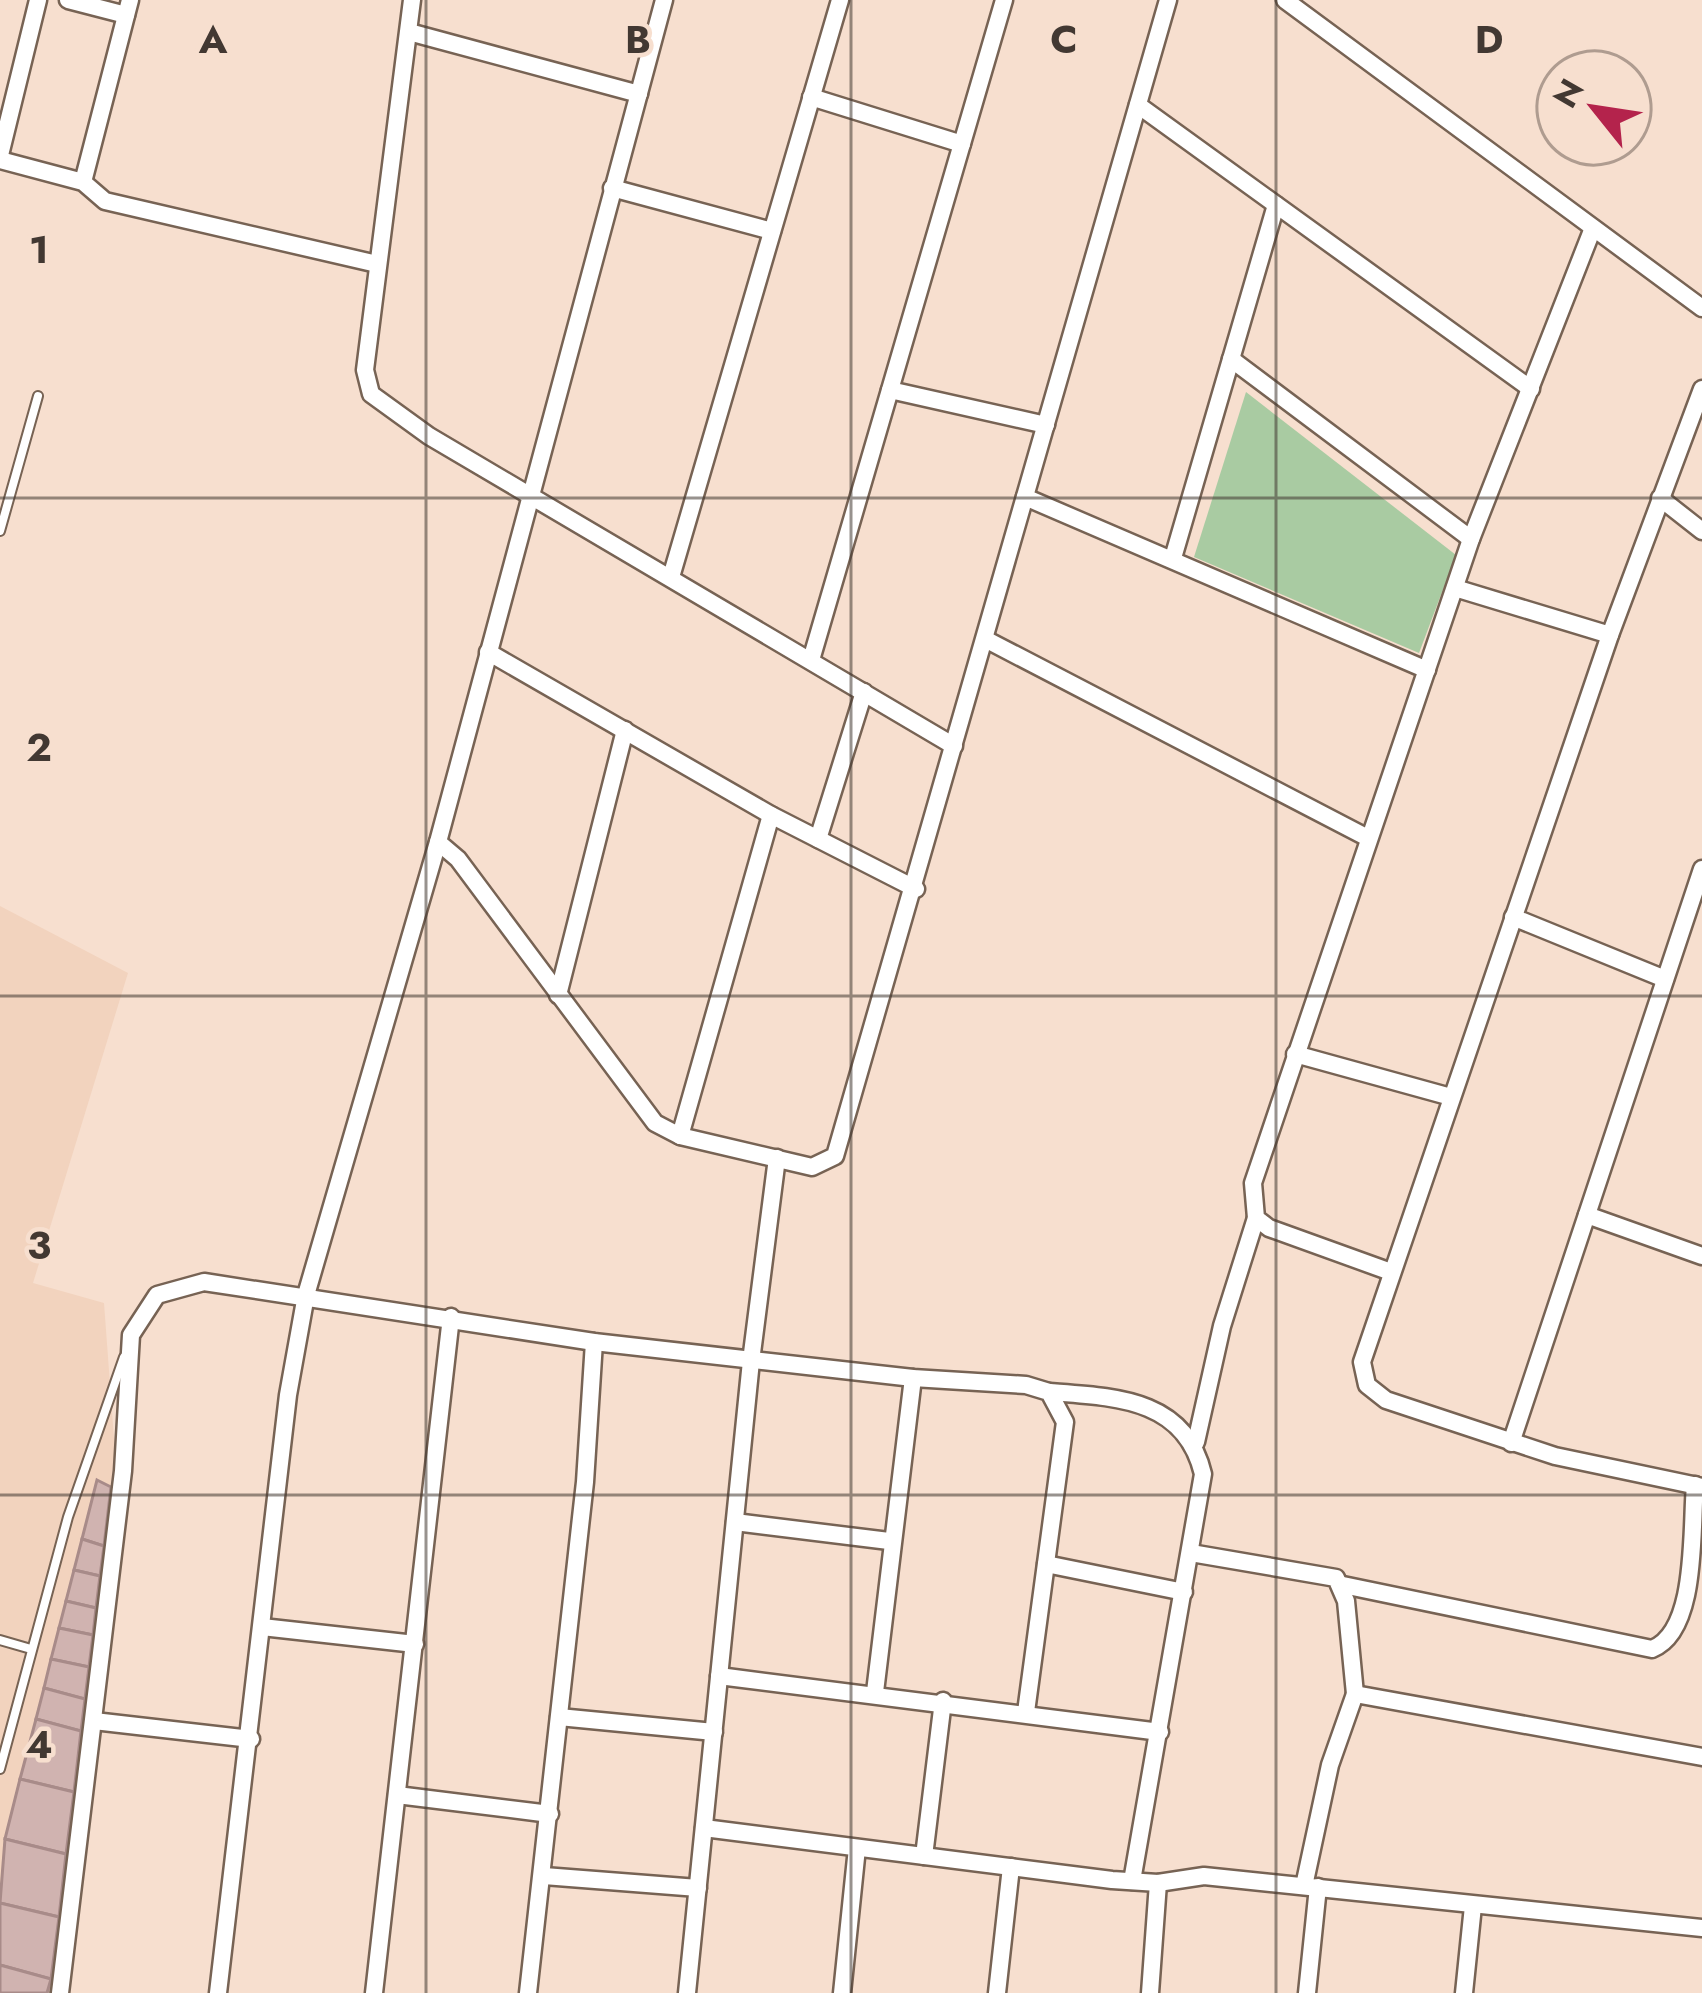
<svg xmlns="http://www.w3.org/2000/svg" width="1702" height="1993" viewBox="0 0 1702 1993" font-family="Jost,sans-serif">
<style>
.built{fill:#f2d3be}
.green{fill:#a9cba2}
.building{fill:#d0b3b0;stroke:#a88b89;stroke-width:3;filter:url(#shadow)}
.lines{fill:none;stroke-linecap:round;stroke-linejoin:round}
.lane-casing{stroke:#776354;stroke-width:12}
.street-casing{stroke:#776354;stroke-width:21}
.lane{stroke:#fff;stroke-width:8}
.street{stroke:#fff;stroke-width:16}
.grid{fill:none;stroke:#423832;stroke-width:3;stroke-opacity:0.55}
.grid-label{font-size:39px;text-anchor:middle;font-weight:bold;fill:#423832;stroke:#f7dfcf;stroke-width:9;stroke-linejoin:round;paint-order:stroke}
</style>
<defs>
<filter id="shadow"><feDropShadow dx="10" dy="10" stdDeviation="0" flood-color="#0004"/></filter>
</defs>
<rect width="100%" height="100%" fill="#f7dfcf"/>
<polygon class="built" points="0,906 128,973 33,1283 104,1303 117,1479 52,1993 0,1993"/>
<polygon class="green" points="1246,392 1456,555 1419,653 1194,557"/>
<g class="building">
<polygon points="97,1480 111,1487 104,1546 82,1539"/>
<polygon points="82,1539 104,1546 100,1576 74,1570"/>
<polygon points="74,1570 100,1576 96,1608 66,1601"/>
<polygon points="66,1601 96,1608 93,1635 59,1628"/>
<polygon points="59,1628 93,1635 89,1667 51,1659"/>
<polygon points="51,1659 89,1667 85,1699 44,1688"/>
<polygon points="44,1688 85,1699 81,1731 36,1719"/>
<polygon points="36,1719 81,1731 74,1792 20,1779"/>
<polygon points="20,1779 74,1792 66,1854 5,1839"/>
<polygon points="5,1839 66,1854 59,1917 0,1903"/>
<polygon points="0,1903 59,1917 51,1979 0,1965"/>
<polygon points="0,1965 51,1979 47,1993 0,1993"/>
</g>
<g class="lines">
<defs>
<g id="lane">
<polyline points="0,531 38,396"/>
<polyline points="0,1640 31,1649"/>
<polyline points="0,1769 68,1517 124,1357"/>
</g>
<g id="street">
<polyline points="68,0 126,15"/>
<polyline points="412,0 365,370 371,394 429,436 954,746"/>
<polyline points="1285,0 1702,308"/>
<polyline points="409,32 639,94"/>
<polyline points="811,97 962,144"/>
<polyline points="1138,105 1531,389"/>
<polyline points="0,155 38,0"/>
<polyline points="0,160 83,182 105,201 377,264"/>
<polyline points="83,182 130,0"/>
<polyline points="612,188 772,231"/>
<polyline points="1231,359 1471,539"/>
<polyline points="1702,389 1610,635 1362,1362 1367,1385 1386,1400 1555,1456 1702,1487"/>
<polyline points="890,390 1046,425"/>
<polyline points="1025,497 1427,670"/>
<polyline points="1660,498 1702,531"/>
<polyline points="1173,558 1276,205"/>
<polyline points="671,577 840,0"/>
<polyline points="1455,588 1610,635"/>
<polyline points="985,639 1368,838"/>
<polyline points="488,652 771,815 916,889"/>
<polyline points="811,660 1004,0"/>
<polyline points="818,839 864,692"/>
<polyline points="438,842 458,859 655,1123 680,1136 812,1167 835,1156 1168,0"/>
<polyline points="1513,917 1665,979"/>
<polyline points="558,995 625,730"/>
<polyline points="1295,1054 1451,1097"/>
<polyline points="680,1136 771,815"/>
<polyline points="1587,1215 1702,1256"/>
<polyline points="1391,1272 1269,1228 1256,1218 1253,1183 1471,539 1593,228"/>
<path d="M1049 1392C1115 1397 1185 1398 1203 1474L1132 1881"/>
<polyline points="1196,1442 1222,1326 1256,1218"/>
<polyline points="1511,1443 1702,869"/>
<polyline points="735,1522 889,1541"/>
<polyline points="1191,1553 1336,1578 1346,1601 1355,1694"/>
<polyline points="1046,1564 1184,1592"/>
<path d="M1343 1585 1652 1649C1698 1631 1691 1529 1695 1485"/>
<polyline points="262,1627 415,1644"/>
<polyline points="719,1676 1160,1732"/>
<polyline points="875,1692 913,1378"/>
<polyline points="559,1717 714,1732"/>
<polyline points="94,1721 251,1739"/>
<polyline points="397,1795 550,1814"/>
<polyline points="704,1828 1112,1880 1158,1883 1204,1876 1702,1928"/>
<polyline points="924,1856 943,1701"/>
<polyline points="544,1876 698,1888"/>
<polyline points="1304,1886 1330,1765 1355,1694 1702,1757"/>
<polyline points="60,1993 123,1471 131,1335 157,1295 204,1282 594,1342 913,1378 1026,1385 1049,1392 1065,1422 1026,1712"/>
<polyline points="218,1993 288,1395 306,1295 438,842 664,0"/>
<polyline points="374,1993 451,1317"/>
<polyline points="528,1993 585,1482 594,1342"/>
<polyline points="687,1993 751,1361 777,1158"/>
<polyline points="842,1993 857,1848"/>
<polyline points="997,1993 1011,1867"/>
<polyline points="1150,1993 1158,1883"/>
<polyline points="1307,1993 1318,1887"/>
<polyline points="1464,1993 1473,1906"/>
</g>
</defs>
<use href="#lane" class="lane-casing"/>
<use href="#street" class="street-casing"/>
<use href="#lane" class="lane"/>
<use href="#street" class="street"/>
</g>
<path class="grid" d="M426 0V1993M851 0V1993M1276 0V1993M0 498H1702M0 996H1702M0 1495H1702"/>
<g class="grid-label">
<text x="213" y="53">A</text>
<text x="638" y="53">B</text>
<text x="1064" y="53">C</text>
<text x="1489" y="53">D</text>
<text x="39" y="263">1</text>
<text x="39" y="761">2</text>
<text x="39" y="1259">3</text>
<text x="39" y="1758">4</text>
</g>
<g transform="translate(1594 108) rotate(300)"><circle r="57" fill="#f7dfcf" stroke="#af9c90" stroke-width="3"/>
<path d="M0-9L21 45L0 30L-21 45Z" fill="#b4234c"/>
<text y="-18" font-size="33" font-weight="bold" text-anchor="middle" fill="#423832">N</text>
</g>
</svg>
